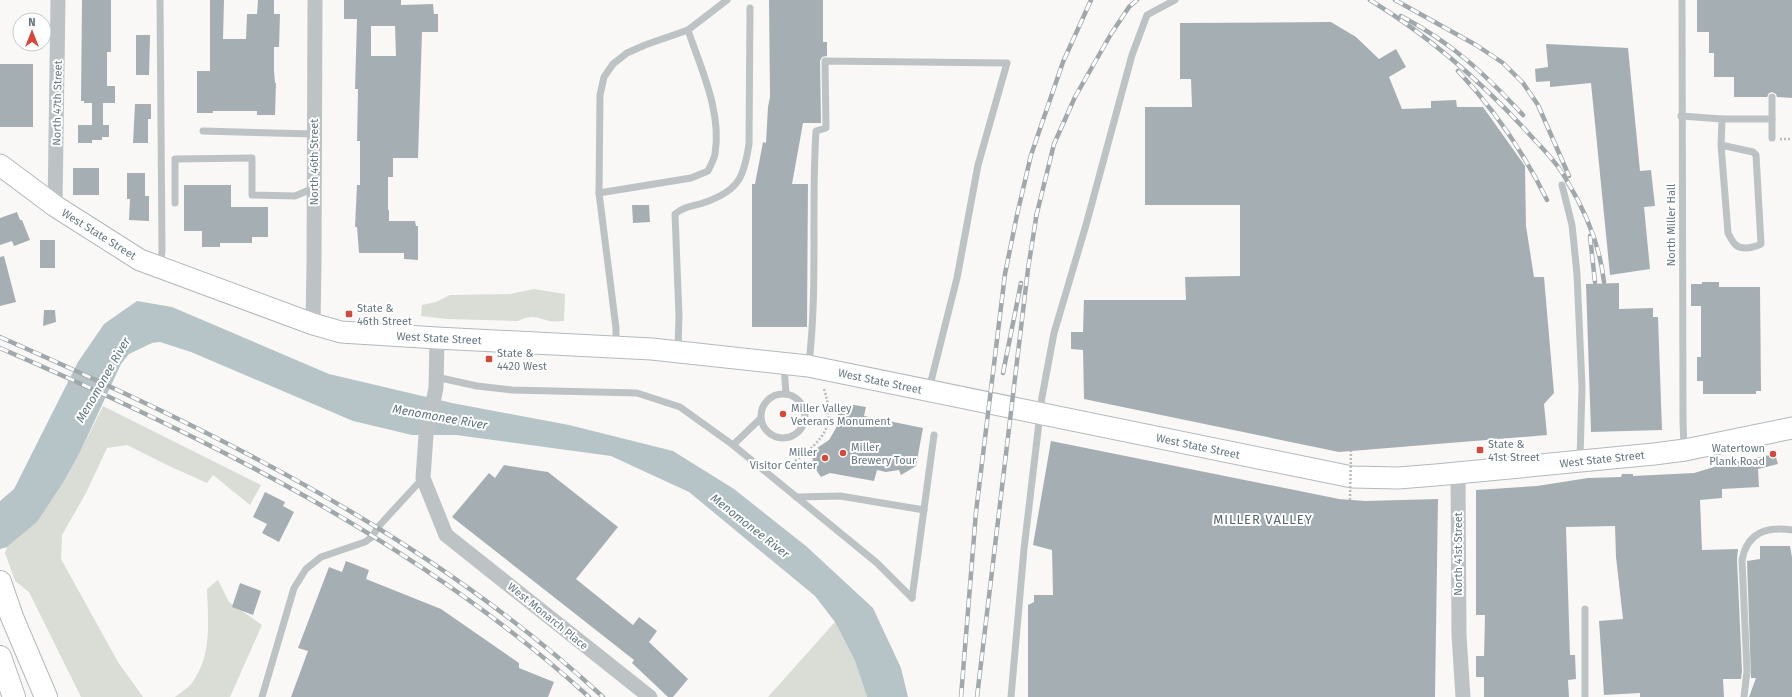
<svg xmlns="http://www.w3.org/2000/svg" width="1792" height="697" viewBox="0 0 1792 697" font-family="'Fira Sans',sans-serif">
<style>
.green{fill:#d9ddd6}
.water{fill:#b7c4c7}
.building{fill:#a5afb3;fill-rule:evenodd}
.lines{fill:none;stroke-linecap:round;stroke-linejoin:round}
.secondary-casing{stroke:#b2b9bc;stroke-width:23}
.highway-casing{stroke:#b3b8ba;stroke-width:24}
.path{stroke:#b8bcbe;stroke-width:2.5;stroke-dasharray:2 2;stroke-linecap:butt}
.lane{stroke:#bdc3c5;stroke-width:7}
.street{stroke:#bdc3c5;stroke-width:15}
.secondary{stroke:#fff;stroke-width:21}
.highway{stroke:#fff;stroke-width:22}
.rail-casing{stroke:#a0a8ac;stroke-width:4.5}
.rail{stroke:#fff;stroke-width:3;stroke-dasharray:9;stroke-linecap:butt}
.path-bridge{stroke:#b8bcbe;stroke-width:2.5;stroke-dasharray:2 2;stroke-linecap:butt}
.poi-dot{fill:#d5493a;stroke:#fff;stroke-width:1.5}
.labels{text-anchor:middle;stroke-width:4;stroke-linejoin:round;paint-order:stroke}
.street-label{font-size:11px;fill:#66777f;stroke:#fff}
.poi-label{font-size:11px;fill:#66777f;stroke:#fff;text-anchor:start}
.water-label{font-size:12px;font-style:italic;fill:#607679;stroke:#fff}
.quarter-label{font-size:13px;letter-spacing:1px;fill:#57656a;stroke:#fff}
</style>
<rect width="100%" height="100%" fill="#f9f8f6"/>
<g class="green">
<path d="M534 289 565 294 564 321C560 321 555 322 550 321 535 318 534 314 518 321L446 319 421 316 422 305 436 302 450 295 510 294Z"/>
<polygon points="103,406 261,485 250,505 213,475 207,483 167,465 127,445 107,448 86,493 62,535 61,559 118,662 143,697 81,697 29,592 15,581 5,553 7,547 37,522 81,450"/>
<path d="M218 580 229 602 262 625 230 697H175C181 692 190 687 194 680 212 653 208 620 207 589Z"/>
<polygon points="835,622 855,661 867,697 768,697"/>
</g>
<polygon class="water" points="137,301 172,307 329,374 452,403 569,425 673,451 734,489 806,546 873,608 901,668 908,697 867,697 855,661 835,622 815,596 689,492 611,456 456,435 412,435 353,421 191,352 160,342 152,343 129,354 121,364 81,450 64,481 37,522 7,547 0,549 0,501 14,489 78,362 104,324"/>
<g class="building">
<polygon points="82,0 111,0 111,52 107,52 107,86 115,86 115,103 103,103 103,125 109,125 109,137 102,137 102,140 92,140 92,143 78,143 78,125 92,125 92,103 84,103 84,101 81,101"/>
<polygon points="210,0 224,0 223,39 246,39 247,14 257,14 258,0 274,0 274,14 280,14 279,47 274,47 274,71 275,83 276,83 275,115 257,115 257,111 213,111 213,113 197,113 197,71 210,71"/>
<path d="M344 0H401V5L433 4 434 14H438V32H422L418 158H393V177H388V210H389V221H415L416 226H418V260L404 259V253H359L357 227H355L357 185H360V141H357L358 89H355L357 19H344ZM371 26H395L396 56H371Z"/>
<polygon points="769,0 823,0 823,42 827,42 827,56 822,57 820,61 821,123 803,123 792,184 808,184 807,327 752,327 752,184 755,184 763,142 766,143 768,107 770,97"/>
<polygon points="1697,0 1792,0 1792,98 1777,97 1776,94 1772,92 1769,93 1767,97 1734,97 1734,77 1714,77 1714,53 1709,53 1709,32 1697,32"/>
<polygon points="1331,22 1356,37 1379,59 1396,49 1406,67 1389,77 1402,109 1431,108 1431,101 1456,100 1457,107 1483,107 1525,166 1526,226 1534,277 1544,277 1554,393 1544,404 1547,435 1339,452 1084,399 1083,350 1071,349 1071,332 1083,332 1084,300 1186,300 1185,277 1240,276 1240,205 1145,205 1145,107 1192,107 1191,79 1180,79 1180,23"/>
<polygon points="136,35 150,35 149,75 136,75"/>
<polygon points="1546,44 1628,48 1640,171 1651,170 1655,206 1644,207 1650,269 1610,275 1591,83 1550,87 1550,81 1536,82 1535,69 1548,67"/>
<rect x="0" y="64" width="33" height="63"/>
<polygon points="135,104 151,104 151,119 148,119 148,143 133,143"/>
<rect x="73" y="168" width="26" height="27"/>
<polygon points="127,173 145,173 145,196 149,196 149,221 129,220 130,199 127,199"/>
<polygon points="184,185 231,185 231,207 268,207 268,237 252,237 252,243 220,243 220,247 202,247 202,231 184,231"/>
<polygon points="632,205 649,205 650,222 633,223"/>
<polygon points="17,212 20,220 22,220 30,240 14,246 12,241 0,245 0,218"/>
<rect x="40" y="240" width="15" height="28"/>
<polygon points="4,256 16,302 0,306 0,257"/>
<polygon points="1702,282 1719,282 1719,287 1760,287 1761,391 1756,391 1756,394 1703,394 1703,381 1697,381 1697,357 1701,357 1701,306 1691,306 1691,284 1702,284"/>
<polygon points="1619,283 1619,309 1653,308 1653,317 1658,317 1662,430 1591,432 1586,284"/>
<polygon points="44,310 55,310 56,322 43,326"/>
<polygon points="849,404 866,407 864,416 923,428 916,466 901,475 899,470 886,472 877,470 874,481 830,473 821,477 812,464 814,450 829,440 836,428 838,413"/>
<polygon points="1051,441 1339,499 1365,501 1438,499 1435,697 1028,697 1028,605 1034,602 1034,595 1053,595 1052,550 1033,545"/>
<polygon points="1775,454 1778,464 1758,469 1759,487 1722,489 1722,498 1700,500 1702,550 1738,549 1737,560 1742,671 1741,679 1723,679 1724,697 1640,697 1640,693 1604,695 1599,621 1623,619 1616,557 1615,526 1566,527 1570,655 1575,655 1576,679 1568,680 1569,697 1484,697 1484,677 1476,677 1476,656 1484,656 1485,615 1476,615 1476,490 1537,486 1588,478 1621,477 1622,474 1633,474 1633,476 1694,473 1724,464"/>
<polygon points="504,465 548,472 618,527 576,579 633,625 639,617 657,631 649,642 688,679 673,697 668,697 632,663 634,660 452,517 489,473 495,478"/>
<polygon points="265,492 285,502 283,506 294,512 279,542 262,533 267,524 253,517"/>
<polygon points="1760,546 1790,546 1792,557 1792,697 1749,697 1756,678 1751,678 1747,561 1760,559"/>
<polygon points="346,561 369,570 366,579 441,609 519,663 519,668 554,682 548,697 291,697 308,651 298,648 329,567 342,572"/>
<polygon points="240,583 261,591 253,615 232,607"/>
</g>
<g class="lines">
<defs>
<polyline id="secondary" points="0,165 55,206 140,260 313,324 341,332 437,338 652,349 808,366 1352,477 1398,478 1436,475 1654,454 1685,450 1792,428"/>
<g id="highway">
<polyline points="0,582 12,617 46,697"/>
<polyline points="0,657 14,697"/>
</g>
</defs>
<use href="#secondary" class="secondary-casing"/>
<use href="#highway" class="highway-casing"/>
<g class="path">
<polyline points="1780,139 1792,139"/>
<path d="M795 461C824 439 836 427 824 389"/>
</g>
<g class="lane">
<polyline points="1682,0 1683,421 1684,448"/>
<path d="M1681 116 1722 119 1721 145 1728 233C1733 243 1736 249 1748 248 1753 247 1756 247 1761 244L1756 155 1753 152 1721 145"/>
<polyline points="1722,119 1772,119"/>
<polyline points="203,131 314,134"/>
<polyline points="1772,138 1772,97"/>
<polyline points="1562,185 1572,225 1577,274 1582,387 1580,459"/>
<path d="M599 193 691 178 708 171C710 166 714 160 715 154 722 112 701 69 688 30"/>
<polyline points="175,203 175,159 252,158 252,195 295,196 314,188"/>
<polyline points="160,266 162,251 160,0"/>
<polyline points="616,346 616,328 599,193 600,95 604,77 613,64 627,53 645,45 688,30 727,0"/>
<path d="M678 350 679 316 675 214C687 205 692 207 706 202 739 190 744 177 749 144L750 8"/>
<path d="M809 363C818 286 811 208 816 131L826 128 825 61 1007 63 978 165 957 278 929 389"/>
<polyline points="784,366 786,394"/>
<polyline points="436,377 477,386 512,390 637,393 680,407 733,445 877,563 912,598"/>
<circle cx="783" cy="416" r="22"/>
<polyline points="733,445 760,419"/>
<polyline points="796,497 840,496 924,510"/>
<polyline points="912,598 934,435"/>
<polyline points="262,697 294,588 306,569 321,557 365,542 372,537 378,527 423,478"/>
<polyline points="1011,697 1024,549 1042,397 1054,333 1086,225 1132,55 1147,15 1175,0"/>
<polyline points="1585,697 1585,609"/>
<path d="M1744 697 1747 671 1742 560C1747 533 1766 526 1792 530"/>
</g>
<g class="street">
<polyline points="55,206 58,0"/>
<polyline points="313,324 314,264 315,0"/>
<polyline points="437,338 436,388 426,435 423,478 446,535 650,697"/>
<polyline points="1458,474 1459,635 1463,697"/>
</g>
<use href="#secondary" class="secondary"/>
<use href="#highway" class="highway"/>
<defs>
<g id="rail">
<path d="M1370 0C1429 36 1485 85 1531 136 1544 150 1558 164 1567 181 1586 212 1600 246 1604 282"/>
<polyline points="1395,0 1476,45 1503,63 1523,83 1538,105 1569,176"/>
<path d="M1401 16C1452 43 1484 73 1523 115"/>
<path d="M1458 71C1494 109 1524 153 1547 200"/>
<polyline points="1036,217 1054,144 1075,97 1111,34 1129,7 1137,0"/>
<polyline points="1590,236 1595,282"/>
<path d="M0 337C216 432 428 535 603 697"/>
<path d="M0 348C208 438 420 543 589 697"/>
<polyline points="1003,373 1021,283"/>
<polyline points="961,697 976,512 1005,274 1017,215 1031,155 1063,62 1091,0"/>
<polyline points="977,697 1028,269 1037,212"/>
</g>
</defs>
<use href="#rail" class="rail-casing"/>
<use href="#rail" class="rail"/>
<polyline class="path-bridge" points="1350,500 1351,451"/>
</g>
<g class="poi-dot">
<rect x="345" y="310" width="8" height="8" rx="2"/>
<rect x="485" y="355" width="8" height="8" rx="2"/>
<circle cx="783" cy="414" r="4"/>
<rect x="1476" y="446" width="8" height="8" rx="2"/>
<circle cx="843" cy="453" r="4"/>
<circle cx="1773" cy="454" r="4"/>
<circle cx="825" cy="458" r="4"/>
</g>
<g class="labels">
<g class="street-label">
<text transform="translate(57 103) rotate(-89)" y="4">North 47th Street</text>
<text transform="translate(314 162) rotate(-90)" y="4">North 46th Street</text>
<text transform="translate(1671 225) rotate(-90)" y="4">North Miller Hall</text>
<text transform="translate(99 234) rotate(32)" y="4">West State Street</text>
<text transform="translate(439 338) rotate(3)" y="4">West State Street</text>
<text transform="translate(880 381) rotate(12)" y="4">West State Street</text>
<text transform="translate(1198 446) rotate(12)" y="4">West State Street</text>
<text transform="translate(1602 459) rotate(-6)" y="4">West State Street</text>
<text transform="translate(1458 554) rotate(-90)" y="4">North 41st Street</text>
<text transform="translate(548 616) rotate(39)" y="4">West Monarch Place</text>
</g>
<g class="poi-label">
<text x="357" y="312">State &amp;<tspan x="357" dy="13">46th Street</tspan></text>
<text x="497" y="357">State &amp;<tspan x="497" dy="13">4420 West</tspan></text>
<text x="791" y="412">Miller Valley<tspan x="791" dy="13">Veterans Monument</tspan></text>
<text x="1488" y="448">State &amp;<tspan x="1488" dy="13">41st Street</tspan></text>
<text x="851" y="451">Miller<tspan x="851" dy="13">Brewery Tour</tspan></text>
<text x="1765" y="452" text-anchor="end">Watertown<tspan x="1765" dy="13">Plank Road</tspan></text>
<text x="817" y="456" text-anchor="end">Miller<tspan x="817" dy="13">Visitor Center</tspan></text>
</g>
<g class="water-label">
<text transform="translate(103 380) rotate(-60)" y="4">Menomonee River</text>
<text transform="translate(440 417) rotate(10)" y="4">Menomonee River</text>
<text transform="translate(750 526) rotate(38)" y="4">Menomonee River</text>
</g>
<g class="quarter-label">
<text x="1263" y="524">MILLER VALLEY</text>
</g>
</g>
<g transform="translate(32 32)"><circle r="19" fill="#ffffff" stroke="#c2c9cc"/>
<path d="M0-3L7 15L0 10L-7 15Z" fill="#d5493a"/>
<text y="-6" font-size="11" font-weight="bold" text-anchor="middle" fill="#66777f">N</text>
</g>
</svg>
